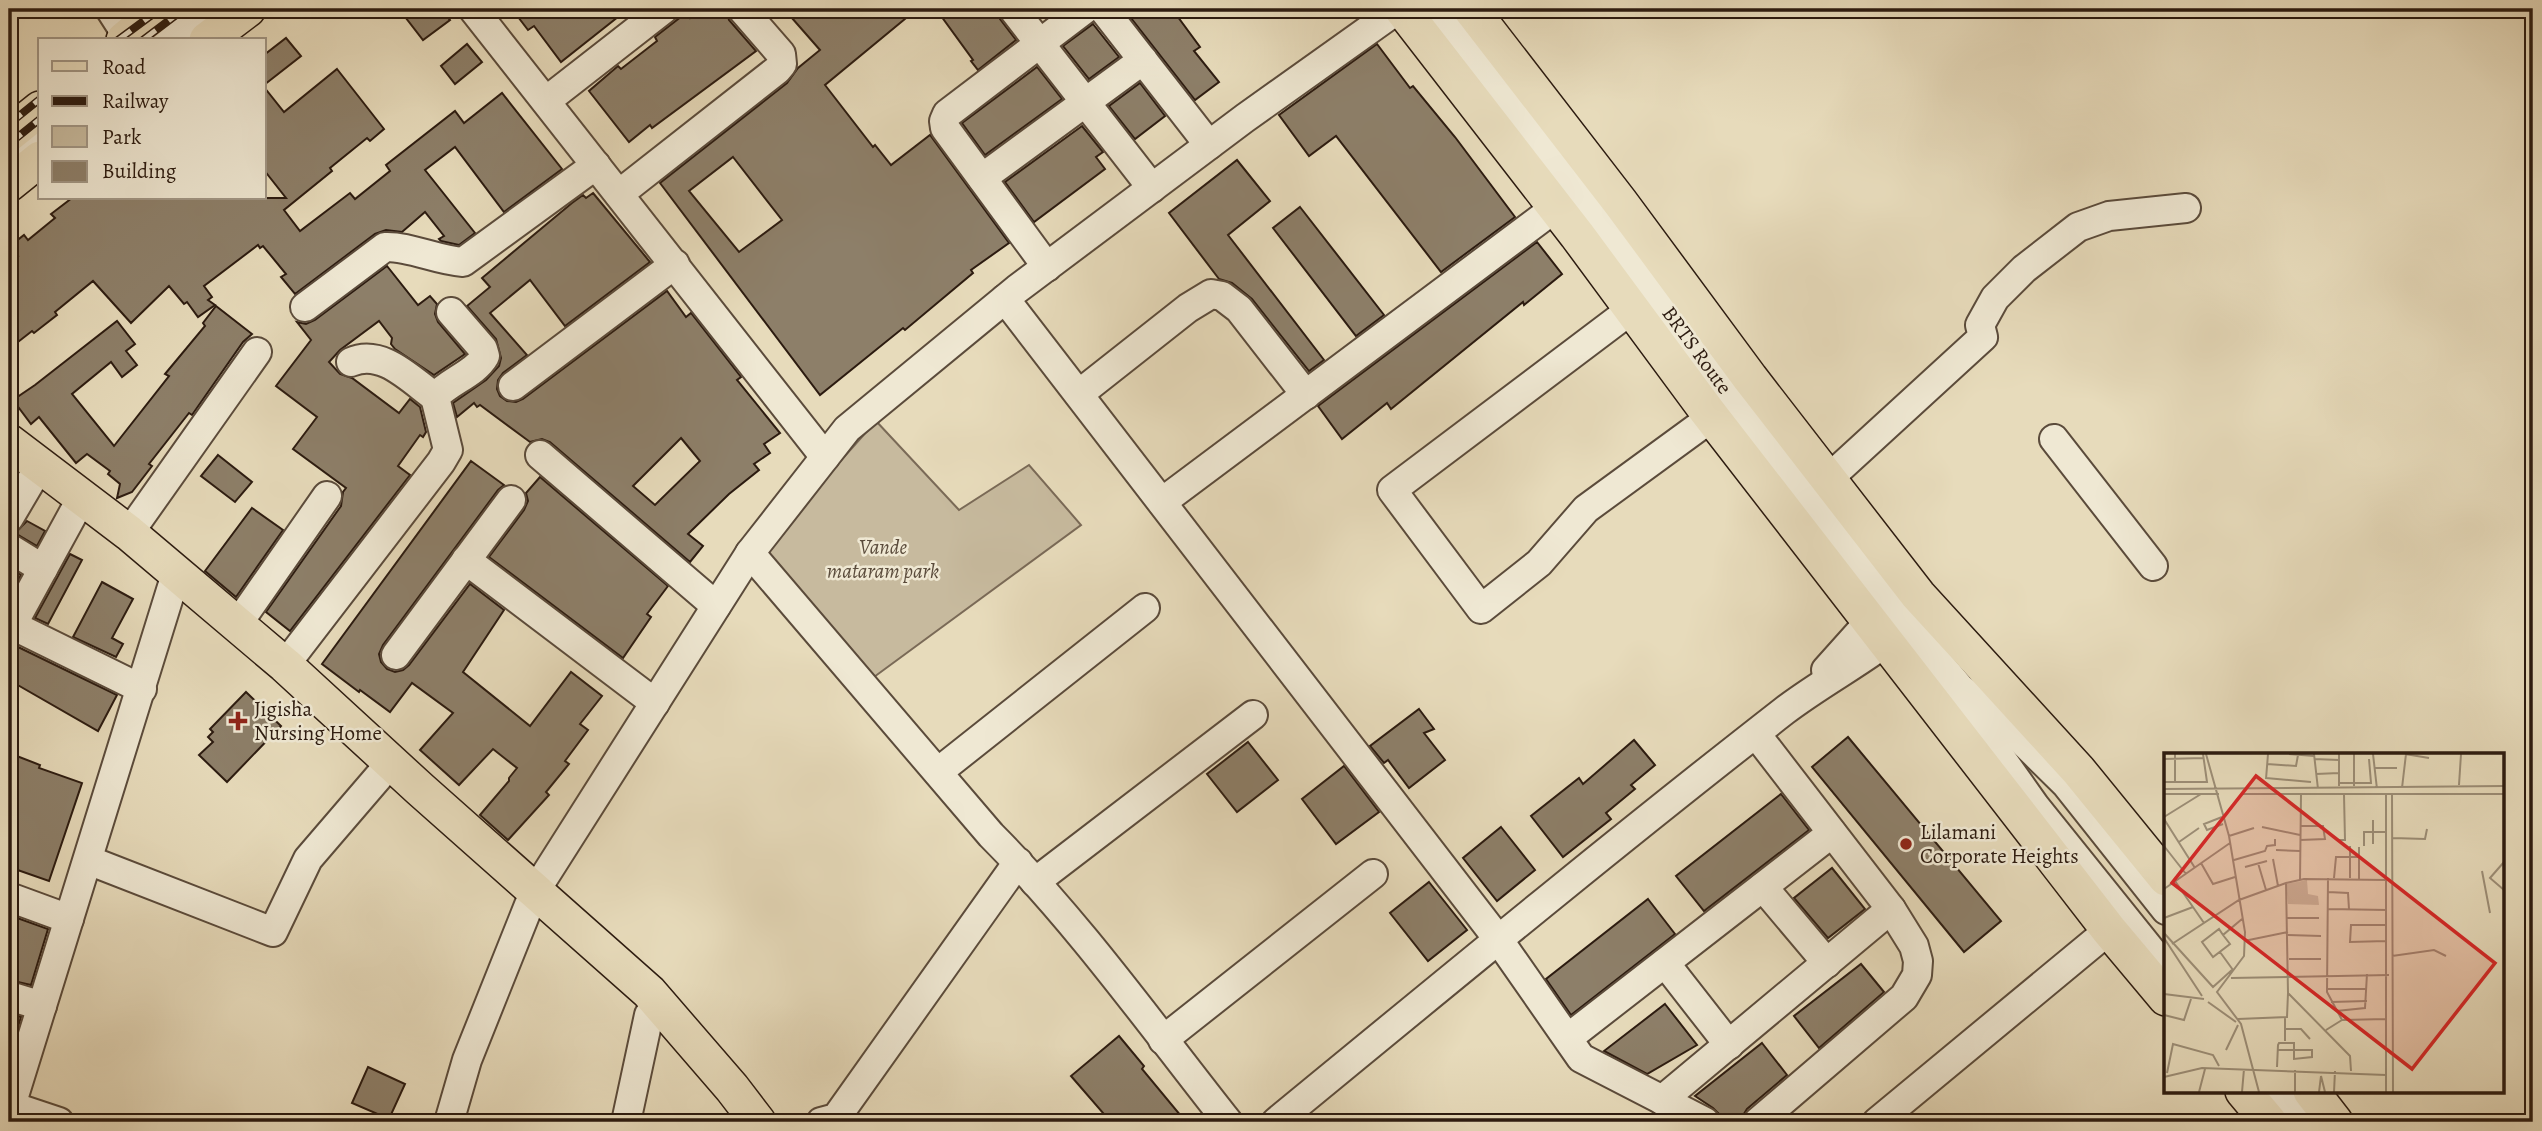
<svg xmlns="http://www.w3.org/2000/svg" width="2542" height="1131" viewBox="0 0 2542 1131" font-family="Alegreya,serif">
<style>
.green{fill:#c7ba9e;stroke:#7a6a57;stroke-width:2}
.building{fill:#8d7f69;stroke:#2c1b10;stroke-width:2;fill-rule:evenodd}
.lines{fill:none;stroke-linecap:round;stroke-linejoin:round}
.minor-casing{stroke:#5b4b3b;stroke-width:32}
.major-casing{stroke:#2c1b10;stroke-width:38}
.minor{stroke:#efe8d3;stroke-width:28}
.major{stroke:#e7dbbb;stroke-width:35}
.rail-casing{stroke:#2c1b10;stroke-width:8}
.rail{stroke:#efe8d3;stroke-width:5;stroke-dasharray:16;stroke-linecap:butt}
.poi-dot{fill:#8f2418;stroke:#efe8d3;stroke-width:2.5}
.labels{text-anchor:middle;stroke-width:5;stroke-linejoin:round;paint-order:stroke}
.street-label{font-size:21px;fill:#2c1b10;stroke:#efe8d3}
.park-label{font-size:21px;font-style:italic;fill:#5a4b3b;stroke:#efe8d3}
.poi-label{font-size:21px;fill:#2c1b10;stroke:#efe8d3;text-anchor:start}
.inset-road{fill:none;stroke:#9c8e77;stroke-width:2}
.view{fill:#d62828;fill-opacity:0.15;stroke:#d62828;stroke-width:3.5}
.inset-edge{fill:none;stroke:#2c1b10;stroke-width:3.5}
</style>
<rect width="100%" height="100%" fill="#e7dbbb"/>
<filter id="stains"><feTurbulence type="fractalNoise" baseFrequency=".00286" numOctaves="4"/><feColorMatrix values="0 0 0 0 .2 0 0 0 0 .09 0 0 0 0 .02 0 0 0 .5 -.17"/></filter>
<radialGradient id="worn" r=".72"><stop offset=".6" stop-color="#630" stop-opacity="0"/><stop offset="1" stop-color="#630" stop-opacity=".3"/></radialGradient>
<polygon class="green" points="876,421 959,510 1029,465 1081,525 874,677 757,555"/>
<g class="building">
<polygon points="399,9 441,9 450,20 423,40"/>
<polygon points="512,9 628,9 561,62 534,26 528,30"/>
<polygon points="702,9 726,9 729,20 756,51 652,128 650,125 629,142 589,91 618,66 621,69 657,41 655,37 686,13 690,18"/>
<path d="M784 9H917L825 85 873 147 875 145 891 165 930 135 1009 243 971 270 973 273 905 330 903 328 820 395 660 183 787 83 798 68 820 50ZM733 157 782 220 739 252 689 191Z"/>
<polygon points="936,9 997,9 1000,19 1016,40 978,70 971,61 973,60"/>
<polygon points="1124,9 1172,9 1200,47 1194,51 1219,82 1195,100"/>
<polygon points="1093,24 1119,57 1089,79 1063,46"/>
<polygon points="286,38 301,56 264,85 264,55"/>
<polygon points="467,44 482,62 455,84 441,66"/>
<polygon points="1377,44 1410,88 1413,86 1455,137 1515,217 1441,272 1336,136 1309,156 1279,115"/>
<polygon points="1037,67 1062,99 985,155 962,123"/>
<polygon points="337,69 384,129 370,141 367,138 330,168 332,171 284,210 300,231 350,193 355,199 390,171 386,165 455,111 464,123 502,93 562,169 504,212 455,147 425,170 475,233 459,245 441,241 439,239 444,236 425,212 402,232 386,230 375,234 295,294 281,277 286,274 263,246 260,248 258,245 204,286 212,297 208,300 215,305 198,317 187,302 184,304 169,286 131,323 93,281 55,312 57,315 34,333 32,331 9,349 9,262 18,256 10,246 24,235 28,240 55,218 51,214 72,198 286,198 264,170 264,87 284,112"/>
<polygon points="1140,83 1165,116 1135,139 1109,106"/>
<polygon points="1082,126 1103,152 1096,157 1105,169 1034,222 1005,182"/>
<polygon points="1237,160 1270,201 1228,235 1324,360 1309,371 1252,299 1232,283 1219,279 1169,213"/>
<path d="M593 193 650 262 565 326 530 280 490 313 527 355 503 373 498 380 497 389 500 396 507 401 516 402 523 399 667 291 686 317 691 313 741 377 737 380 780 433 764 444 770 453 754 464 759 470 729 494 688 534 703 546 690 562 550 442 542 439 530 442 480 405 477 407 474 403 457 417 453 403 486 380 499 366 501 358 496 339 467 306 490 287 482 278 572 203 583 195 586 198ZM681 438 700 461 655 505 633 486Z"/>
<polygon points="1300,207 1384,315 1356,336 1273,228"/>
<polygon points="1537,242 1562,274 1524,305 1523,302 1391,409 1387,403 1342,439 1318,406"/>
<polygon points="387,266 418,305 430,296 437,304 435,314 438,322 465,354 434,375 395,349 391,344 392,338 379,321 340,350 329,362 340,374 352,378 399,413 410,399 420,407 426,432 423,437 420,435 398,466 410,475 290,631 266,612 341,506 343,492 346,488 293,449 317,417 276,386 311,340 297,322 306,324 315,320"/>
<polygon points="216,306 252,334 243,342 192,415 189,413 149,464 152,466 132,492 117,498 120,484 108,474 110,471 87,454 76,463 39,417 31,424 13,400 35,385 117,321 135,344 126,351 137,365 122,377 111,362 72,394 114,446 169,376 165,374 205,326 203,323"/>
<polygon points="218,455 252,482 235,502 201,476"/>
<polygon points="471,461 504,485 498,490 383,645 379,654 381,662 387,669 395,672 403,670 409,665 470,584 504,610 463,672 530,726 571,672 602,696 580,724 588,730 565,761 569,764 546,792 549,795 508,840 480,815 509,781 509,778 517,768 493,749 459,785 420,750 453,713 412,683 390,712 360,690 359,692 322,664"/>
<polygon points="540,477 668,586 647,614 651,617 623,658 489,557 524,510 528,501 526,493"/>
<polygon points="252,508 283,530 236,597 205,571"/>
<polygon points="27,521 45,531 37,546 15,533"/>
<polygon points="70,554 82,560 48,624 35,618"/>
<polygon points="9,567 21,575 9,597"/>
<polygon points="102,582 133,599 112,638 123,644 116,657 73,637"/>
<polygon points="16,646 117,695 98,731 9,680 9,648"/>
<polygon points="246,692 281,726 227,782 199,755 213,742 208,737 213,732 210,729"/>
<polygon points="1419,709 1434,729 1424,733 1445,760 1409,788 1388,760 1384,763 1370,746"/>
<polygon points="1848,737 2001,921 1964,952 1812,767"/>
<polygon points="1634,740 1655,765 1631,785 1635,789 1606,813 1611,819 1563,857 1531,816 1579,778 1583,784"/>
<polygon points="1248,742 1278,780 1237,812 1207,774"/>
<polygon points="9,753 40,765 39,768 82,783 49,881 9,867"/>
<polygon points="1344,766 1379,812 1336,844 1302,799"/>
<polygon points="1781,794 1809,830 1704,911 1676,876"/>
<polygon points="1501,827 1535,870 1497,901 1463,858"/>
<polygon points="1832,868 1865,909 1828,938 1794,898"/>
<polygon points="1429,882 1467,930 1428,961 1390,913"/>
<polygon points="1648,899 1675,934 1571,1015 1546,979"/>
<polygon points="9,915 48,929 31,985 9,980"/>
<polygon points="1861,964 1884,992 1819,1048 1794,1016"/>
<polygon points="1665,1004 1697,1045 1647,1074 1604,1051"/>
<polygon points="9,1013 21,1017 9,1057"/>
<polygon points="1119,1036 1144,1066 1142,1069 1186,1122 1094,1122 1104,1114 1071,1076"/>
<polygon points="1762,1043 1787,1075 1747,1109 1742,1117 1734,1122 1727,1122 1713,1108 1695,1096"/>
<polygon points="368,1067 405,1084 389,1119 352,1103"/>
</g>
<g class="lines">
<defs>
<g id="minor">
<polyline points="110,9 128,37"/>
<polyline points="473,9 825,457"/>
<polyline points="1013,9 1152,188"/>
<polyline points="1103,9 1209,145"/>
<polyline points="1437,9 1695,344 1735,402 1890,605 1960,688 2003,722 2066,784 2166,910"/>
<polyline points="149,40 187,9"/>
<polyline points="179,40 222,9"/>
<polyline points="546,101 664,9"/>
<polyline points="9,158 40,133"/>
<polyline points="982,178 1143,60"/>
<polyline points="619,194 777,70 782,64 781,54 742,9"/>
<polyline points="1047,267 945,128 944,121 947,114 1085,9"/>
<polyline points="1005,299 1498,939 1581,1058 1705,1122"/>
<path d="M305 307 385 247C409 246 436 260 463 262L596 165"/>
<polyline points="1632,309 1392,490 1481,609 1539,563 1586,509 1712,417"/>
<path d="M351 362C382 348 411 380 435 397"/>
<polyline points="513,386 675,264"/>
<polyline points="1079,394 1188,308 1211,294 1222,296 1239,309 1306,395"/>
<polyline points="2054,439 2153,566"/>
<polyline points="540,455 716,606"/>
<polyline points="1828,479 1983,337 1980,325 1995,298 2024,269 2078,227 2109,216 2186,208"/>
<polyline points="1162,502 1555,208"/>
<polyline points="9,518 32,479"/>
<polyline points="129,533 257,352"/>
<polyline points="9,548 43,569"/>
<path d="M750 553 991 835C1077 921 1152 1026 1228 1122"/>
<polyline points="466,560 655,703"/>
<polyline points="12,625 142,689"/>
<polyline points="237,625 327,496"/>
<polyline points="9,631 74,512"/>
<polyline points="396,655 511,500"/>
<path d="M285 665 441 462 448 450 435 397C449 381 475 374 485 356L483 349 451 312"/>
<polyline points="1826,670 1869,622 1885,609"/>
<polyline points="1965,697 1982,731 2035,806 2166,969"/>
<polyline points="1756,734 1891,909 1914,946 1918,961 1917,975 1904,997 1758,1122"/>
<polyline points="938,772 1145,608"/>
<polyline points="88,860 273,932 308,859 381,774"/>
<polyline points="1035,882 1253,715"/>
<polyline points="1763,887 1827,963"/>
<polyline points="9,897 69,919"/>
<polyline points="1665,963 1729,1045"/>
<polyline points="9,996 42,1006"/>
<polyline points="1568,1038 1832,833"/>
<polyline points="1163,1040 1373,874"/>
<polyline points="2275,1091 2300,1122"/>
<polyline points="1662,1100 1891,909"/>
<polyline points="11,1106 59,1122"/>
<polyline points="9,1112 176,574"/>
<polyline points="449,1122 467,1060 529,905 541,882 750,553 847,429 1017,289 1245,118 1398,9"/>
<polyline points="626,1122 649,1015"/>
<polyline points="821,1122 836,1118 1018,862"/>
<path d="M1276 1122C1444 984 1612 845 1784 711 1822 682 1865 660 1902 630"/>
<polyline points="1877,1122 2109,930"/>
</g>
<g id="major">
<polyline points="1402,9 1577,235 1707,411 2109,930 2166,998"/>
<polyline points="1471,9 1620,202 1750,378 1918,595 2078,770 2166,878"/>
<polyline points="124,40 161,9"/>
<polyline points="207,40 248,9"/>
<polyline points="9,134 40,109"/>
<polyline points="9,184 40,159"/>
<polyline points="9,442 129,533 285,665 420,789 649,992 732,1088 758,1122"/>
<polyline points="2243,1091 2269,1122"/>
<polyline points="2311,1091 2335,1122"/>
</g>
</defs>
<use href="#minor" class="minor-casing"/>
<use href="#major" class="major-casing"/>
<use href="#minor" class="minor"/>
<use href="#major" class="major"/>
<defs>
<g id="rail">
<polyline points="118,40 160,9"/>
<polyline points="143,40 184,9"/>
<polyline points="9,124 40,99"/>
<polyline points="9,144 40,119"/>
</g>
</defs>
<use href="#rail" class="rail-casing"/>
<use href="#rail" class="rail"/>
</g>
<g class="poi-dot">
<path d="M234.5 710.5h7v7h7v7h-7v7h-7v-7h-7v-7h7z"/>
<circle cx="1906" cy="844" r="7"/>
</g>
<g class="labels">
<g class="street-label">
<text transform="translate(1697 350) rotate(54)" y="7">BRTS Route</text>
</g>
<g class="park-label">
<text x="883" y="554">Vande<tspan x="883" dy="24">mataram park</tspan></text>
</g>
<g class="poi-label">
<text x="254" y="716">Jigisha<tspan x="254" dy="24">Nursing Home</tspan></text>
<text x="1920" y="839">Lilamani<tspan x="1920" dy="24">Corporate Heights</tspan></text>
</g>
</g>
<g transform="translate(2164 753)">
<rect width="340" height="340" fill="#e7dbbb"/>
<path d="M143 127 144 141 154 143 155 152 124 151 122 131Z" fill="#c7ba9e"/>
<path class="inset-road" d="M11 1V29M42 1 65 83 81 179 80 203 53 239 77 271 95 339M125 1 150 3M150 1 154 36M175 1V33M190 1V33M209 1 213 36M241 1 265 5M0 6 40 5M150 6 175 7M103 11 132 13 134 2M211 15H233M152 21 175 20M102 25 147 29M102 26 104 1M0 29H43L39 1M175 30H207L205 6M295 32 297 1M238 35 242 1M0 36 340 33M222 40V339M228 40 229 339M0 41H55M78 41H340M0 64 37 41M58 64 40 71 43 77 59 71M0 66 31 115M209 67V91M136 73H159L161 86 136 87M98 74 136 82M65 83 90 75M229 85 261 86 263 76M175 87H181L180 42M15 89 35 75M0 93 22 121M200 93V79H222M195 94V126M112 97 136 98M109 106 114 133M70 107 101 98 103 93 111 92V86M340 109 326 125 340 137M37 110 49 131 71 124M94 110 102 137M81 114 103 108M318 118 326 160M170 125 172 104H195M186 125V93M136 127 137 42M11 128 40 170M122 130 124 240 186 303 187 318M0 136 66 90M164 139 184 140 185 156M164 156 223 157M0 165 29 154M123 165H155M0 180 49 234 69 216M59 182 55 176 38 189 49 204 66 191 59 182 78 166M124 182 157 183M0 185 38 243M80 188 124 179M222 188 186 189 187 172H222M8 191 75 147 122 130 140 126 223 127M56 199 69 217M228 203 270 197 282 203M125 206H157M67 225 225 222M163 236H203M0 241 40 246M44 249 72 269M167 249 203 248M172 258 201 255 203 221M0 262 20 267 27 246M121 264V288M74 266 123 264 124 240M178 267 222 266M121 276H137L146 286M162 277 178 267 163 239 164 125M62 297 74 272M113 314 114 292 115 290H130V306L148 304V297H114M3 320 9 291 49 302 55 313M0 324 38 315 222 322M35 339 41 316M78 339 80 316M131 339V317M155 339 157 323 161 339M170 339 171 318"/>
<path class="view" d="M92 23 331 210 248 316 8 130Z"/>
<rect width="340" height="340" class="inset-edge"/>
</g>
<rect width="2542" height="1131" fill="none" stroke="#e7dbbb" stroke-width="35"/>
<rect x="10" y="10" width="2521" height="1110" fill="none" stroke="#2c1b10" stroke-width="3.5"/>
<rect x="18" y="18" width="2507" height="1096" fill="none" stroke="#2c1b10" stroke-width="2"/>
<rect x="38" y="38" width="228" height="161" fill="#efe8d3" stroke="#a19685" stroke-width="2"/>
<rect x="52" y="61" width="35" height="10" fill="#e7dbbb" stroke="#a19685" stroke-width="2"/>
<text x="102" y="74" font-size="21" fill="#2c1b10">Road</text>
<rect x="52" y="96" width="35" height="10" fill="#2c1b10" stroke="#a19685" stroke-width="2"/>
<text x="102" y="108" font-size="21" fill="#2c1b10">Railway</text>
<rect x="52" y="126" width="35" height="21" fill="#c7ba9e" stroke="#a19685" stroke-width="2"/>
<text x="102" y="144" font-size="21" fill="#2c1b10">Park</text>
<rect x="52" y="161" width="35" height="21" fill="#8d7f69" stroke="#a19685" stroke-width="2"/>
<text x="102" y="178" font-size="21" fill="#2c1b10">Building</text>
<rect width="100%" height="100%" filter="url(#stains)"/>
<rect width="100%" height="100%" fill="url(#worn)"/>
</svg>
